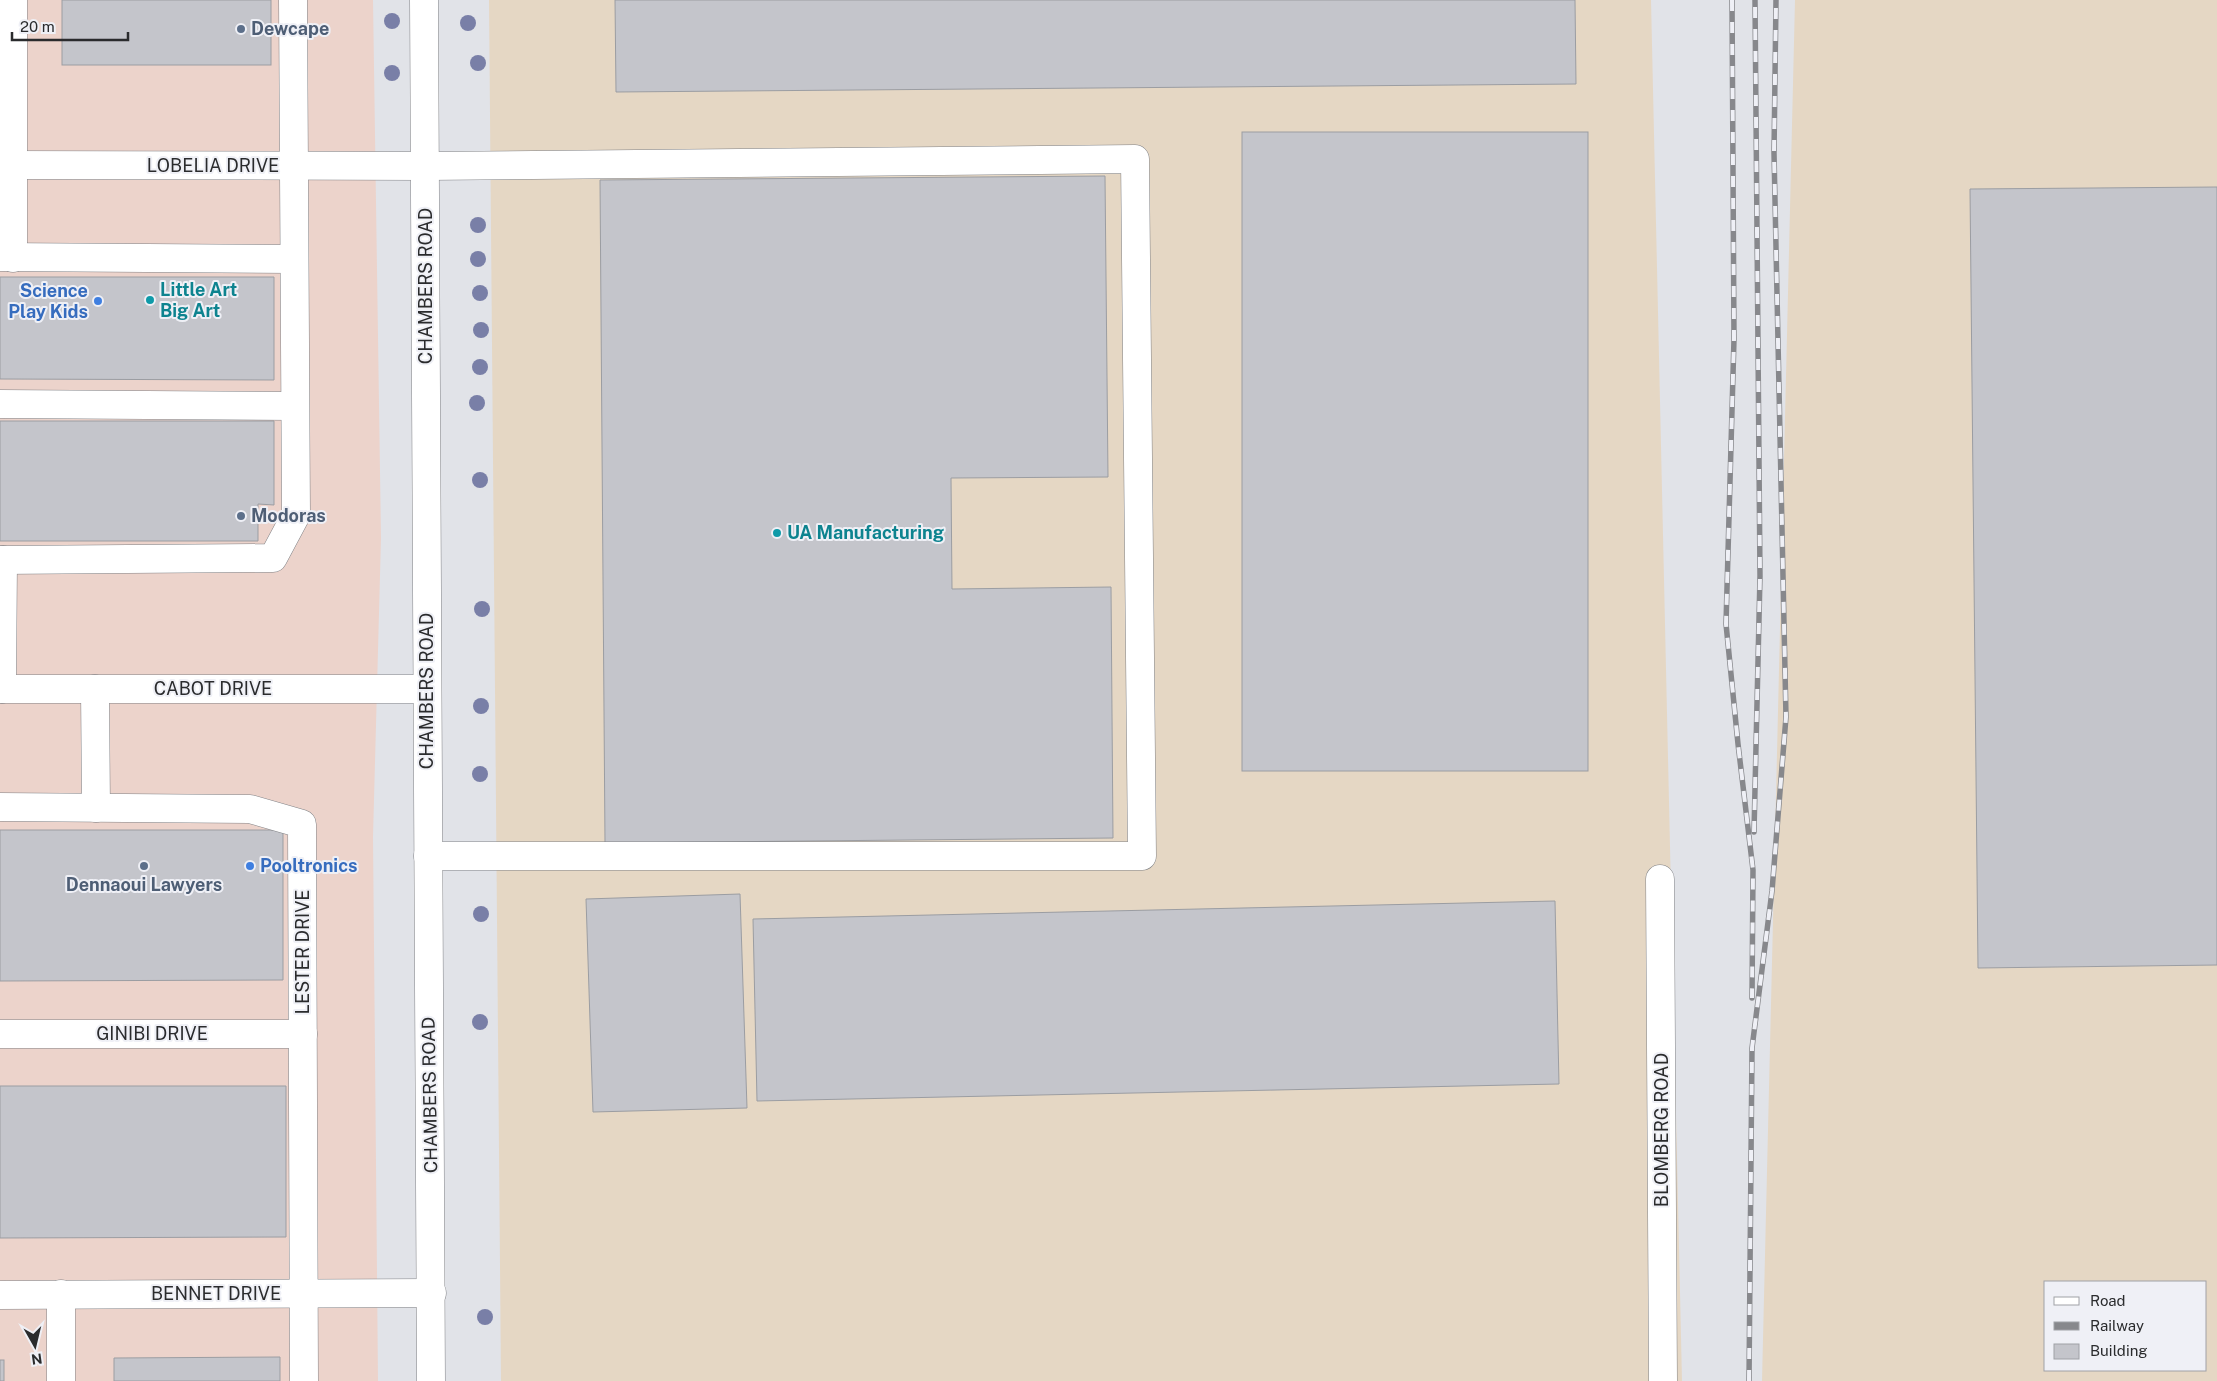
<svg xmlns="http://www.w3.org/2000/svg" width="2217" height="1381" viewBox="0 0 2217 1381" font-family="'Public Sans',sans-serif">
<style>
.commercial{fill:#ecd3cb}
.industrial{fill:#e5d7c4;fill-rule:evenodd}
.building{fill:#c4c5cb;stroke:#9b9da2}
.lines{fill:none;stroke-linecap:round;stroke-linejoin:round}
.minor-casing{stroke:#808286;stroke-width:29}
.minor{stroke:#fff;stroke-width:28}
.rail-casing{stroke:#87888c;stroke-width:5.5}
.rail{stroke:#eff0f6;stroke-width:4;stroke-dasharray:11;stroke-linecap:butt}
.tree{fill:#797fa7}
.service-dot{fill:#5c6f8a;stroke:#eff0f6;stroke-width:2}
.culture-dot{fill:#0f9aa8;stroke:#eff0f6;stroke-width:2}
.shop-dot{fill:#3f7fe0;stroke:#eff0f6;stroke-width:2}
.labels{text-anchor:middle;stroke-width:4;stroke-linejoin:round;paint-order:stroke}
.service-label{font-size:18px;font-weight:bold;fill:#4e5e75;stroke:#eff0f6;text-anchor:start}
.street-label{font-size:18px;fill:#2a2b2d;stroke:#eff0f6}
.culture-label{font-size:18px;font-weight:bold;fill:#0d838f;stroke:#eff0f6;text-anchor:start}
.shop-label{font-size:18px;font-weight:bold;fill:#366cbe;stroke:#eff0f6;text-anchor:end}
</style>
<rect width="100%" height="100%" fill="#e1e3e8"/>
<polygon class="commercial" points="0,0 373,0 381,538 373,837 378,1381 0,1381"/>
<g class="industrial">
<polygon points="489,0 1651,0 1682,1381 501,1381"/>
<path d="M1795 0H2217V1381H1762ZM2046 1282H2206V1370H2046Z"/>
</g>
<g class="building">
<rect x="62" y="0" width="209" height="65"/>
<polygon points="615,0 1575,0 1576,84 616,92"/>
<rect x="1242" y="132" width="346" height="639"/>
<polygon points="1105,176 1108,477 951,478 952,589 1111,587 1113,838 605,843 600,180"/>
<polygon points="2217,187 2217,965 1978,968 1970,189"/>
<polygon points="0,277 274,277 274,380 0,379"/>
<polygon points="0,421 274,421 274,505 258,504 258,541 0,541"/>
<polygon points="0,830 283,830 283,980 0,981"/>
<polygon points="740,894 747,1108 593,1112 586,899"/>
<polygon points="1555,901 1559,1084 757,1101 753,919"/>
<polygon points="0,1086 286,1086 286,1237 0,1238"/>
<polygon points="280,1357 280,1381 114,1381 114,1358"/>
<rect x="0" y="1360" width="4" height="21"/>
</g>
<g class="lines">
<defs>
<g id="minor">
<polyline points="424,0 431,1381"/>
<polyline points="0,165 426,166 1135,159 1142,856 428,856"/>
<polyline points="0,257 294,259"/>
<polyline points="13,258 13,0"/>
<polyline points="0,404 294,406"/>
<polyline points="0,560 273,558 296,515 293,0"/>
<polyline points="0,689 427,689"/>
<polyline points="2,689 3,560"/>
<polyline points="95,689 96,808"/>
<polyline points="0,807 250,809 302,824 304,1381"/>
<polyline points="1660,879 1663,1381"/>
<polyline points="0,1034 303,1034"/>
<polyline points="0,1295 432,1293"/>
<polyline points="61,1381 61,1294"/>
</g>
</defs>
<use href="#minor" class="minor-casing"/>
<use href="#minor" class="minor"/>
<defs>
<g id="rail">
<polyline points="1732,0 1734,339 1726,624 1738,744 1753,870 1752,998"/>
<polyline points="1754,832 1760,576 1755,0"/>
<polyline points="1749,1381 1752,1048 1772,891 1786,717 1774,153 1776,0"/>
</g>
</defs>
<use href="#rail" class="rail-casing"/>
<use href="#rail" class="rail"/>
</g>
<g class="tree">
<circle cx="392" cy="21" r="8"/>
<circle cx="468" cy="23" r="8"/>
<circle cx="478" cy="63" r="8"/>
<circle cx="392" cy="73" r="8"/>
<circle cx="478" cy="225" r="8"/>
<circle cx="478" cy="259" r="8"/>
<circle cx="480" cy="293" r="8"/>
<circle cx="481" cy="330" r="8"/>
<circle cx="480" cy="367" r="8"/>
<circle cx="477" cy="403" r="8"/>
<circle cx="480" cy="480" r="8"/>
<circle cx="482" cy="609" r="8"/>
<circle cx="481" cy="706" r="8"/>
<circle cx="480" cy="774" r="8"/>
<circle cx="481" cy="914" r="8"/>
<circle cx="480" cy="1022" r="8"/>
<circle cx="485" cy="1317" r="8"/>
</g>
<g class="service-dot">
<circle cx="241" cy="29" r="5"/>
<circle cx="241" cy="516" r="5"/>
<circle cx="144" cy="866" r="5"/>
</g>
<g class="culture-dot">
<circle cx="150" cy="300" r="5"/>
<circle cx="777" cy="533" r="5"/>
</g>
<g class="shop-dot">
<circle cx="98" cy="301" r="5"/>
<circle cx="250" cy="866" r="5"/>
</g>
<g class="labels">
<g class="service-label">
<text x="251" y="35">Dewcape</text>
<text x="251" y="522">Modoras</text>
<text x="144" y="891" text-anchor="middle">Dennaoui Lawyers</text>
</g>
<g class="street-label">
<text x="213" y="172">LOBELIA DRIVE</text>
<text transform="translate(426 286) rotate(-90)" y="6">CHAMBERS ROAD</text>
<text x="213" y="695">CABOT DRIVE</text>
<text transform="translate(427 691) rotate(-90)" y="6">CHAMBERS ROAD</text>
<text transform="translate(303 952) rotate(-90)" y="6">LESTER DRIVE</text>
<text x="152" y="1040">GINIBI DRIVE</text>
<text transform="translate(430 1095) rotate(-91)" y="6">CHAMBERS ROAD</text>
<text transform="translate(1662 1130) rotate(-90)" y="6">BLOMBERG ROAD</text>
<text x="216" y="1300">BENNET DRIVE</text>
</g>
<g class="culture-label">
<text x="160" y="296">Little Art<tspan x="160" dy="21">Big Art</tspan></text>
<text x="787" y="539">UA Manufacturing</text>
</g>
<g class="shop-label">
<text x="88" y="297">Science<tspan x="88" dy="21">Play Kids</tspan></text>
<text x="260" y="872" text-anchor="start">Pooltronics</text>
</g>
</g>
<rect x="2044" y="1281" width="162" height="90" fill="#eff0f6" stroke="#a0a1a6"/>
<rect x="2054" y="1297" width="25" height="8" fill="#ffffff" stroke="#a0a1a6"/>
<text x="2090" y="1306" font-size="15" fill="#2a2b2d">Road</text>
<rect x="2054" y="1322" width="25" height="8" fill="#87888c" stroke="#a0a1a6"/>
<text x="2090" y="1331" font-size="15" fill="#2a2b2d">Railway</text>
<rect x="2054" y="1344" width="25" height="15" fill="#c4c5cb" stroke="#a0a1a6"/>
<text x="2090" y="1356" font-size="15" fill="#2a2b2d">Building</text>
<g transform="translate(35 1346) rotate(172)" stroke="#eff0f6" stroke-width="4" paint-order="stroke">
<path d="M0-4L9 19L0 12L-9 19Z" fill="#2a2b2d"/>
<text y="-8" font-size="14" font-weight="bold" text-anchor="middle" fill="#2a2b2d">N</text>
</g>
<path d="M12 32v8h116v-8" fill="none" stroke="#2a2b2d" stroke-width="2.5"/>
<text x="20" y="32" font-size="15" fill="#2a2b2d" stroke="#eff0f6" stroke-width="4" paint-order="stroke">20 m</text>
</svg>
